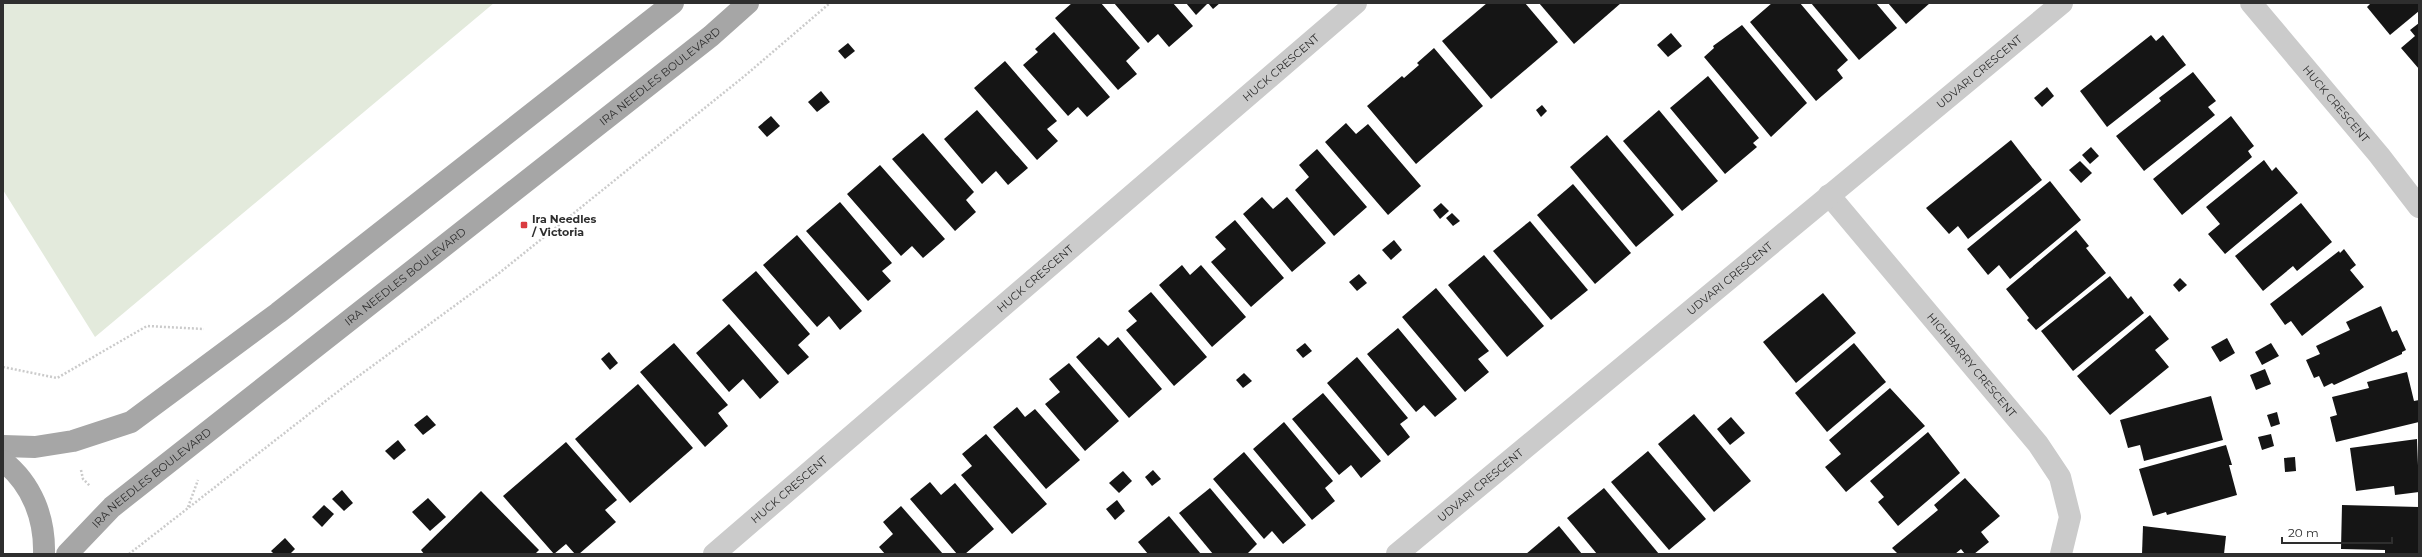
<svg xmlns="http://www.w3.org/2000/svg" width="2422" height="557" viewBox="0 0 2422 557" font-family="Montserrat,sans-serif">
<style>
.green{fill:#e3eadc}
.building{fill:#151515}
.lines{fill:none;stroke-linecap:round;stroke-linejoin:round}
.path{stroke:#cbcbcb;stroke-width:2.5;stroke-dasharray:2 2;stroke-linecap:butt}
.minor{stroke:#cbcbcb;stroke-width:22}
.major{stroke:#a6a6a6;stroke-width:22}
.poi-dot{fill:#da3b40;stroke:#fff;stroke-width:1.5}
.labels{text-anchor:middle;stroke-width:4;stroke-linejoin:round;paint-order:stroke}
.street-label{font-size:11px;fill:#2e2e2e;stroke:#fff}
.poi-label{font-size:11px;font-weight:bold;fill:#2e2e2e;stroke:#fff;text-anchor:start}
</style>
<rect width="100%" height="100%" fill="#fff"/>
<polygon class="green" points="3,3 494,3 95,337 3,190"/>
<g class="building">
<polygon points="1072,3 1101,3 1140,48 1126,61 1137,74 1118,90 1055,18"/>
<polygon points="1114,3 1173,3 1193,26 1169,47 1158,34 1148,43"/>
<polygon points="1186,3 1220,3 1213,9 1208,3 1196,15"/>
<polygon points="1487,3 1525,3 1558,42 1491,99 1442,41"/>
<polygon points="1539,3 1621,3 1574,44"/>
<polygon points="1772,3 1800,3 1848,60 1837,70 1843,78 1816,101 1750,22"/>
<polygon points="1811,3 1876,3 1897,28 1859,60"/>
<polygon points="1888,3 1930,3 1906,24"/>
<polygon points="2371,3 2419,3 2419,11 2390,35 2367,7"/>
<polygon points="2419,23 2419,69 2401,48 2415,36 2410,30"/>
<polygon points="1742,25 1807,103 1771,137 1704,57 1714,48 1713,46"/>
<polygon points="1054,32 1110,97 1087,117 1078,107 1068,116 1023,65 1038,52 1035,49"/>
<polygon points="1671,33 1682,46 1668,57 1657,45"/>
<polygon points="2151,35 2156,41 2163,35 2186,65 2107,127 2080,91"/>
<polygon points="848,43 855,51 845,59 838,51"/>
<polygon points="1434,48 1483,106 1416,164 1367,106 1402,76 1404,78 1419,65 1417,63"/>
<polygon points="1005,61 1057,121 1047,129 1058,141 1037,160 974,88"/>
<polygon points="2193,72 2216,101 2208,107 2215,115 2144,171 2116,136 2161,101 2159,98"/>
<polygon points="1708,76 1759,138 1753,143 1757,147 1725,174 1670,108"/>
<polygon points="2047,87 2054,96 2042,107 2034,98"/>
<polygon points="821,91 830,102 817,112 808,102"/>
<polygon points="1542,105 1547,111 1541,117 1536,110"/>
<polygon points="977,110 1028,168 1008,185 996,171 982,184 944,139"/>
<polygon points="1659,110 1718,181 1682,211 1623,141"/>
<polygon points="771,116 780,126 767,137 758,127"/>
<polygon points="2231,116 2254,146 2248,151 2252,157 2182,215 2153,179"/>
<polygon points="1346,123 1356,134 1368,124 1421,186 1388,215 1325,142"/>
<polygon points="923,133 974,192 966,200 976,212 955,231 892,159"/>
<polygon points="1607,135 1674,215 1636,247 1570,167"/>
<polygon points="2011,140 2042,180 1968,239 1958,226 1949,234 1926,208"/>
<polygon points="2091,147 2099,156 2090,164 2082,155"/>
<polygon points="1317,149 1367,207 1334,236 1295,190 1309,177 1299,165"/>
<polygon points="2264,160 2272,171 2276,167 2298,193 2225,254 2208,234 2220,224 2206,207"/>
<polygon points="2080,161 2092,173 2081,183 2069,170"/>
<polygon points="880,165 945,239 923,258 912,246 901,256 847,194"/>
<polygon points="2050,181 2081,220 2010,279 1999,265 1988,275 1967,249"/>
<polygon points="1573,184 1631,253 1595,284 1537,215"/>
<polygon points="1262,197 1273,209 1287,197 1326,243 1292,272 1243,214"/>
<polygon points="840,202 892,263 882,271 891,281 868,301 806,231"/>
<polygon points="1441,203 1449,211 1440,219 1433,210"/>
<polygon points="2301,203 2332,242 2297,271 2293,266 2263,291 2235,256"/>
<polygon points="1452,213 1460,221 1453,226 1446,218"/>
<polygon points="1235,220 1284,278 1251,307 1211,262 1226,249 1215,237"/>
<polygon points="1530,221 1588,290 1551,320 1493,251"/>
<polygon points="2076,230 2089,246 2086,248 2106,273 2036,330 2027,320 2029,318 2006,289"/>
<polygon points="797,235 862,311 840,330 829,316 817,327 763,265"/>
<polygon points="1394,240 1402,250 1391,260 1382,250"/>
<polygon points="2344,249 2356,265 2350,270 2364,287 2302,336 2291,321 2285,325 2270,304 2339,251 2340,253"/>
<polygon points="1484,255 1544,326 1507,357 1448,285"/>
<polygon points="1182,265 1190,275 1201,265 1246,317 1212,347 1159,285"/>
<polygon points="756,271 810,334 798,345 809,357 788,375 722,300"/>
<polygon points="1359,274 1367,283 1357,291 1349,282"/>
<polygon points="2110,276 2128,299 2131,296 2144,313 2073,371 2041,331"/>
<polygon points="2180,278 2187,285 2179,292 2173,285"/>
<polygon points="1436,288 1489,351 1478,359 1489,372 1465,392 1402,317"/>
<polygon points="1151,292 1207,357 1174,386 1126,330 1137,321 1128,311"/>
<polygon points="1823,293 1856,333 1796,383 1763,342"/>
<polygon points="2381,306 2392,332 2397,330 2406,350 2402,352 2402,354 2334,385 2332,383 2324,387 2319,376 2314,378 2306,360 2320,354 2316,346 2350,330 2346,322"/>
<polygon points="2150,315 2169,339 2155,350 2169,367 2110,415 2077,376"/>
<polygon points="729,324 779,382 760,399 743,379 729,392 696,353"/>
<polygon points="1398,328 1457,399 1435,417 1424,405 1416,412 1367,354"/>
<polygon points="1099,337 1108,346 1118,337 1162,389 1129,418 1076,357"/>
<polygon points="2227,338 2235,353 2220,362 2211,347"/>
<polygon points="674,343 728,405 718,413 728,426 705,447 640,372"/>
<polygon points="1305,343 1312,351 1303,358 1296,350"/>
<polygon points="1854,343 1886,382 1827,432 1795,393"/>
<polygon points="2271,343 2279,356 2262,365 2255,352"/>
<polygon points="609,352 618,363 610,370 601,359"/>
<polygon points="1357,357 1408,418 1400,424 1410,437 1388,456 1327,383"/>
<polygon points="1069,363 1119,421 1085,451 1045,404 1060,392 1049,379"/>
<polygon points="2265,369 2271,384 2256,390 2250,375"/>
<polygon points="2407,372 2414,401 2419,400 2419,422 2336,442 2330,417 2337,415 2332,397 2369,388 2367,382"/>
<polygon points="1244,373 1252,381 1243,388 1236,380"/>
<polygon points="638,384 693,448 630,503 575,439"/>
<polygon points="1890,388 1925,426 1846,492 1825,467 1841,454 1829,440"/>
<polygon points="1323,393 1381,461 1361,478 1351,465 1339,475 1292,419"/>
<polygon points="2211,396 2223,440 2144,461 2140,445 2128,448 2120,420"/>
<polygon points="1017,407 1025,417 1035,409 1080,460 1046,489 993,427"/>
<polygon points="2277,412 2280,424 2271,427 2267,415"/>
<polygon points="1694,414 1751,481 1714,512 1658,444"/>
<polygon points="427,415 436,425 423,435 414,425"/>
<polygon points="1731,417 1745,433 1730,445 1717,429"/>
<polygon points="1284,422 1333,481 1325,488 1335,501 1312,520 1253,449"/>
<polygon points="1928,432 1960,473 1898,526 1878,502 1884,497 1870,481"/>
<polygon points="986,434 1047,504 1012,534 961,475 972,466 962,454"/>
<polygon points="2271,434 2274,446 2262,450 2258,437"/>
<polygon points="2417,439 2419,492 2395,495 2394,486 2356,491 2350,448"/>
<polygon points="398,440 406,450 394,460 385,451"/>
<polygon points="566,442 617,500 605,510 616,522 579,554 575,554 566,544 554,554 503,496"/>
<polygon points="2226,445 2232,465 2229,465 2237,495 2167,515 2166,512 2153,516 2139,469"/>
<polygon points="1648,451 1706,519 1669,550 1611,482"/>
<polygon points="1244,452 1306,525 1283,544 1272,531 1264,539 1213,479"/>
<polygon points="2295,457 2296,471 2285,472 2284,458"/>
<polygon points="1153,470 1161,479 1152,486 1145,477"/>
<polygon points="1123,471 1132,481 1119,493 1109,483"/>
<polygon points="1965,478 2000,516 1981,532 1989,542 1974,554 1965,554 1961,549 1955,554 1898,554 1892,548 1938,510 1934,505"/>
<polygon points="930,482 941,495 955,483 994,529 965,554 957,554 910,499"/>
<polygon points="1210,488 1257,544 1247,554 1213,554 1179,513"/>
<polygon points="1604,488 1659,554 1597,554 1567,518"/>
<polygon points="342,490 353,503 344,511 332,499"/>
<polygon points="481,491 539,550 535,554 424,554 421,550"/>
<polygon points="428,498 446,517 430,531 412,512"/>
<polygon points="1117,500 1125,511 1115,520 1106,509"/>
<polygon points="324,505 334,514 322,527 312,517"/>
<polygon points="2342,505 2419,507 2419,554 2385,554 2385,550 2341,549"/>
<polygon points="901,506 943,554 885,554 879,547 893,534 883,522"/>
<polygon points="1169,516 1201,554 1148,554 1138,542"/>
<polygon points="1559,526 1582,554 1526,554"/>
<polygon points="2143,526 2226,536 2224,554 2142,554"/>
<polygon points="285,538 295,549 290,554 274,554 271,551"/>
</g>
<g class="lines">
<g class="path">
<polyline points="3,367 57,378 147,326 204,329"/>
<polyline points="81,470 83,479 90,486"/>
<polyline points="188,507 198,480"/>
<polyline points="129,554 345,386 498,274 747,74 830,3"/>
</g>
<g class="minor">
<path id="s1" d="M2251 3 2379 155 2419 207"/>
<path id="s2" d="M1829 195 2038 444 2060 477 2070 517 2061 554"/>
<path id="s3" d="M714 554 1356 3"/>
<path id="s4" d="M1397 554 2062 3"/>
</g>
<g class="major">
<polyline points="3,446 35,447 73,441 131,422 278,313 673,3"/>
<path d="M3 461C32 484 45 518 44 554"/>
<path id="s5" d="M67 554 112 507 711 36 748 3"/>
</g>
</g>
<rect class="poi-dot" x="520" y="221" width="8" height="8" rx="2"/>
<g class="labels">
<g class="street-label">
<text dy="4" stroke="none"><textPath href="#s3" startOffset="747">HUCK CRESCENT</textPath></text>
<text dy="4" stroke="none"><textPath href="#s4" startOffset="756">UDVARI CRESCENT</textPath></text>
<text dy="4" stroke="none"><textPath href="#s5" startOffset="762">IRA NEEDLES BOULEVARD</textPath></text>
<text dy="4" stroke="none"><textPath href="#s1" startOffset="132">HUCK CRESCENT</textPath></text>
<text dy="4" stroke="none"><textPath href="#s5" startOffset="438">IRA NEEDLES BOULEVARD</textPath></text>
<text dy="4" stroke="none"><textPath href="#s3" startOffset="423">HUCK CRESCENT</textPath></text>
<text dy="4" stroke="none"><textPath href="#s4" startOffset="432">UDVARI CRESCENT</textPath></text>
<text dy="4" stroke="none"><textPath href="#s2" startOffset="222">HIGHBARRY CRESCENT</textPath></text>
<text dy="4" stroke="none"><textPath href="#s5" startOffset="114">IRA NEEDLES BOULEVARD</textPath></text>
<text dy="4" stroke="none"><textPath href="#s4" startOffset="108">UDVARI CRESCENT</textPath></text>
<text dy="4" stroke="none"><textPath href="#s3" startOffset="99">HUCK CRESCENT</textPath></text>
</g>
<g class="poi-label">
<text x="532" y="223">Ira Needles<tspan x="532" dy="13">/ Victoria</tspan></text>
</g>
</g>
<rect width="2422" height="557" fill="none" stroke="#2e2e2e" stroke-width="8"/>
<path d="M2282 537v6h110v-6" fill="none" stroke="#2e2e2e" stroke-width="2"/>
<text x="2288" y="537" font-size="12" fill="#2e2e2e" stroke="#ffffff" stroke-width="3" paint-order="stroke">20 m</text>
</svg>
